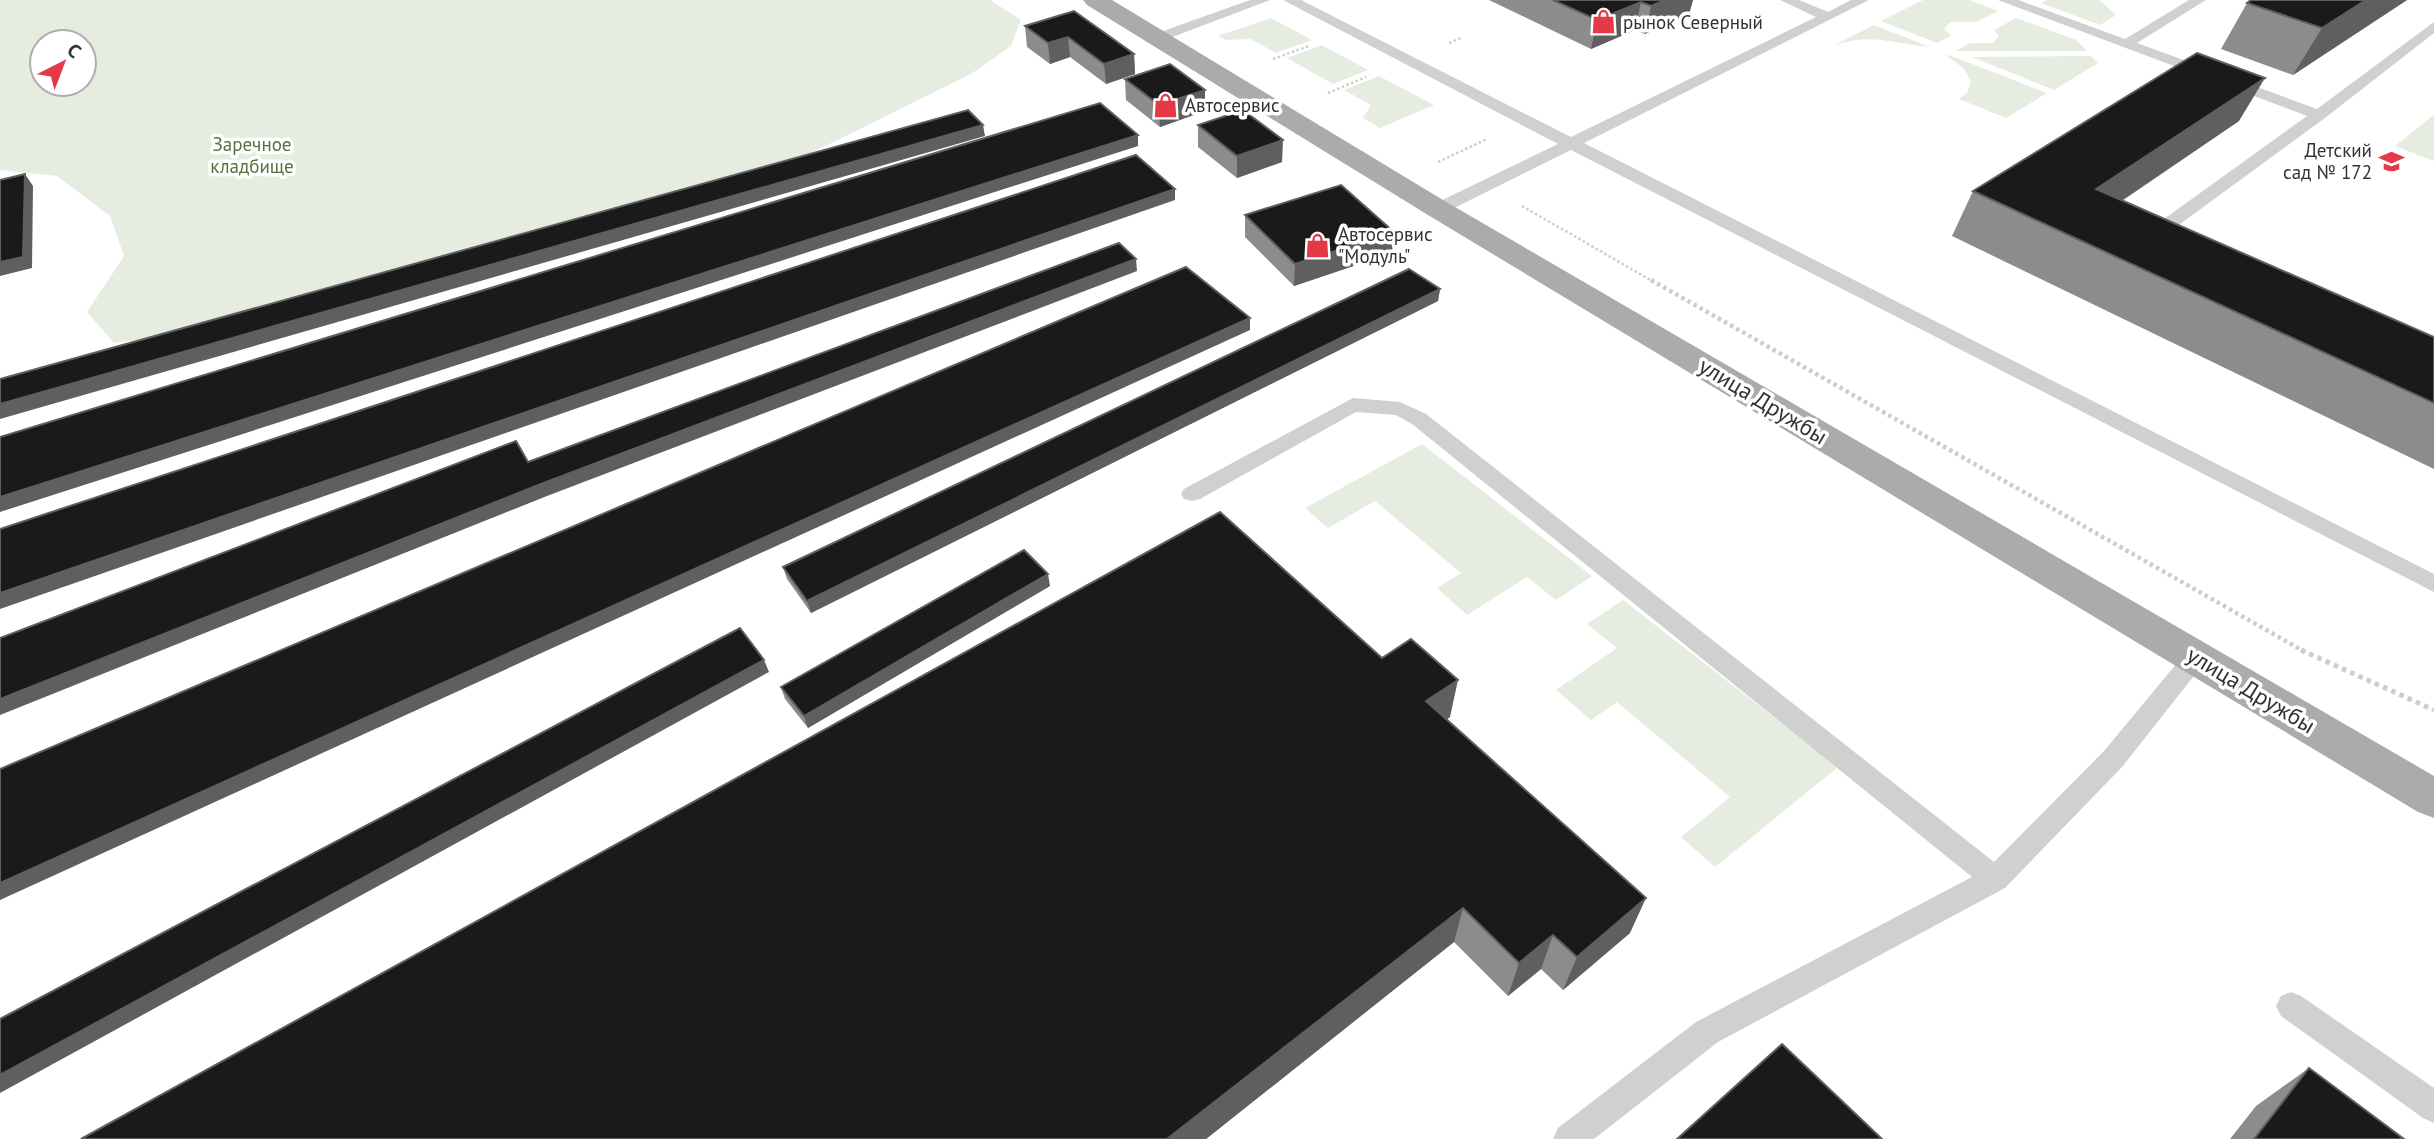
<svg xmlns="http://www.w3.org/2000/svg" width="2434" height="1139" viewBox="0 0 2434 1139" font-family="'PT Sans',sans-serif">
<style>
.green{fill:#e6ecdf;fill-rule:evenodd}
.lines{fill:none;stroke-linecap:round;stroke-linejoin:round}
.path-far2{stroke:#cdcdcd;stroke-width:2.5;stroke-dasharray:2.5 2.5;stroke-linecap:butt}
.path-far1{stroke:#cdcdcd;stroke-width:4.5;stroke-dasharray:3.5 3.5;stroke-linecap:butt}
.path{stroke:#cdcdcd;stroke-width:5;stroke-dasharray:4.5 4.5;stroke-linecap:butt}
.service{fill:#d0d0d0;fill-rule:evenodd}
.primary{fill:#ababab;fill-rule:evenodd}
.wall{fill:#8c8c8c}
.shaded-wall{fill:#5f5f5f}
.building{fill:#1a1a1a;stroke:#5f5f5f;stroke-width:2}
.labels{text-anchor:middle;stroke-width:7;stroke-linejoin:round;paint-order:stroke}
.far-poi-label{font-size:19px;fill:#333;stroke:#fff;text-anchor:start}
.far-park-label{font-size:19px;fill:#56703f;stroke:#fff}
.street-label{font-size:23px;fill:#333;stroke:#fff}
</style>
<rect width="100%" height="100%" fill="#fff"/>
<g class="green">
<path d="M0 0H990L1021 20 1011 46 971 74 801 158 203 331 114 343 87 312 124 256 110 216 57 176 0 170ZM42 42H84V84H42Z"/>
<polygon points="1923,0 1969,0 1998,11 1976,22 1950,22 1944,29 1951,36 1937,43 1881,21"/>
<polygon points="2047,0 2099,0 2116,15 2100,25 2041,3"/>
<polygon points="1271,18 1312,40 1276,53 1250,39 1226,40 1218,36"/>
<polygon points="2016,18 2076,40 2087,51 1956,51 1970,43 1993,43 1999,36 1994,30"/>
<path d="M1874 25 1930 47C1892 44 1873 32 1833 46Z"/>
<polygon points="1322,45 1368,70 1333,84 1287,58"/>
<polygon points="1949,55 2047,93 2006,118 1959,99 1967,93 1971,81 1963,68 1947,56"/>
<polygon points="2091,56 2098,63 2054,90 1972,57"/>
<polygon points="1379,76 1434,105 1380,128 1363,118 1371,105 1344,90"/>
<polygon points="2434,115 2434,161 2395,146"/>
<polygon points="1422,444 1592,576 1556,600 1527,577 1467,615 1437,588 1461,573 1375,501 1328,528 1305,508"/>
<polygon points="1623,600 1838,767 1715,867 1681,837 1730,797 1617,702 1591,720 1556,690 1617,648 1587,624"/>
</g>
<g class="lines">
<g class="path-far2">
<polyline points="1449,43 1461,38"/>
<polyline points="1273,59 1309,46"/>
<polyline points="1328,93 1366,77"/>
<polyline points="1438,162 1487,139"/>
<polyline points="1522,206 1654,282"/>
</g>
<polyline class="path-far1" points="1651,280 2305,652"/>
<polyline class="path" points="2301,650 2434,710"/>
<g class="service">
<polygon points="1250,0 1270,0 1162,41 1152,41 1150,38 1152,35"/>
<polygon points="1283,0 1301,0 1571,137 1816,17 1780,0 1799,0 1828,12 1851,0 1869,0 1584,143 2434,574 2434,592 1571,150 1444,213 1432,213 1429,209 1432,205 1558,144"/>
<polygon points="1998,0 2018,0 2125,39 2189,0 2206,0 2137,43 2317,109 2434,22 2434,33 2325,118 2172,230 2174,237 2184,245 2175,250 2160,243 2154,228 2157,224 2307,116"/>
<polygon points="1353,398 1400,402 1426,414 1994,862 2104,751 2187,651 2196,649 2205,651 2208,658 2122,767 2005,888 1718,1042 1594,1139 1553,1139 1558,1128 1696,1022 1972,877 1412,424 1396,415 1356,412 1200,499 1192,501 1184,499 1181,494 1184,489"/>
<polygon points="2291,992 2301,996 2434,1088 2434,1123 2423,1118 2281,1016 2276,1006 2281,996"/>
</g>
<polygon class="primary" points="1083,0 1112,0 1448,203 2434,776 2434,818 2418,812 1428,215 1087,5"/>
</g>
<g class="wall">
<polygon points="1489,0 1693,0 1689,14 1645,34 1635,30 1591,49"/>
<polygon points="2251,0 2407,0 2293,75 2221,49 2247,3"/>
<polygon points="1025,26 1134,54 1135,74 1106,84 1070,57 1050,64 1027,47"/>
<polygon points="1125,79 1205,90 1205,111 1160,127 1126,100"/>
<polygon points="2239,121 2122,201 2434,337 2434,469 1952,236 1973,191"/>
<polygon points="1198,125 1282,162 1237,178 1198,147"/>
<polygon points="1245,215 1392,253 1294,286 1245,237"/>
<polygon points="1440,289 1438,301 811,613 787,579 783,567"/>
<polygon points="1050,586 808,728 785,699 781,687"/>
<polygon points="1382,658 1450,717 1446,720 1630,933 1563,990 1541,969 1508,996 1454,942 1206,1139 81,1139"/>
<polygon points="2309,1068 2404,1139 2230,1139 2256,1106"/>
</g>
<g class="shaded-wall">
<polygon points="1665,0 1693,0 1689,14 1645,34 1651,6"/>
<polygon points="2366,0 2407,0 2293,75 2322,28"/>
<polygon points="1641,2 1635,30 1591,49 1597,20"/>
<polygon points="1068,37 1070,57 1050,64 1048,43"/>
<polygon points="1134,54 1135,74 1106,84 1104,64"/>
<polygon points="2265,78 2239,121 2072,234 2096,189"/>
<polygon points="1205,90 1205,111 1160,127 1159,105"/>
<polygon points="983,125 985,136 0,419 0,404"/>
<polygon points="1138,135 1138,146 0,512 0,497"/>
<polygon points="1283,140 1282,162 1237,178 1237,156"/>
<polygon points="25,174 33,186 32,268 0,276 0,262"/>
<polygon points="1175,189 1175,200 0,609 0,593"/>
<polygon points="1394,232 1392,253 1294,286 1295,264"/>
<polygon points="1136,259 1137,271 547,496 0,715 0,699 541,484"/>
<polygon points="1440,289 1438,301 811,613 807,601"/>
<polygon points="1250,318 1250,330 0,900 0,883"/>
<polygon points="1048,574 1050,586 808,728 804,716"/>
<polygon points="764,660 769,672 0,1093 0,1075"/>
<polygon points="1458,680 1450,717 1419,739 1426,701"/>
<polygon points="1646,898 1630,933 1563,990 1577,957"/>
<polygon points="1463,908 1454,942 1206,1139 1167,1139"/>
<polygon points="1553,935 1541,969 1508,996 1519,963"/>
</g>
<g class="building">
<polygon points="1553,0 1665,0 1651,6 1641,2 1597,20"/>
<polygon points="2251,0 2366,0 2322,28 2247,3"/>
<polygon points="1074,11 1134,54 1104,64 1068,37 1048,43 1025,26"/>
<polygon points="2197,53 2265,78 2096,189 2434,337 2434,403 1973,191"/>
<polygon points="1170,64 1205,90 1159,105 1125,79"/>
<polygon points="1100,103 1138,135 0,497 0,437"/>
<polygon points="968,110 983,125 0,404 0,379"/>
<polygon points="1243,110 1283,140 1237,156 1198,125"/>
<polygon points="1136,155 1175,189 0,593 0,529"/>
<polygon points="25,174 23,257 0,262 0,180"/>
<polygon points="1341,185 1394,232 1295,264 1245,215"/>
<polygon points="1119,243 1136,259 541,484 0,699 0,638 516,441 528,462"/>
<polygon points="1186,267 1250,318 0,883 0,769"/>
<polygon points="1409,269 1440,289 807,601 783,567"/>
<polygon points="1220,512 1382,658 1411,639 1458,680 1426,701 1646,898 1577,957 1553,935 1519,963 1463,908 1167,1139 81,1139"/>
<polygon points="1024,550 1048,574 804,716 781,687"/>
<polygon points="740,628 764,660 0,1075 0,1019"/>
<polygon points="1782,1044 1882,1139 1677,1139"/>
<polygon points="2309,1068 2404,1139 2254,1139"/>
</g>
<defs>
<symbol id="shop-bare" viewBox="-9 -9 18 18"><path d="M-5-2.5h2.3a2.7 3.5 0 0 1 5.4 0H5L5.5 6h-11ZM-1.5-2.5h3a1.5 2.3 0 0 0-3 0Z" fill="#e63946" stroke="#fff" stroke-width="2.5" paint-order="stroke"/></symbol>
<symbol id="school-bare" viewBox="-9 -9 18 18"><path d="M0-5L7-2L0 1L-7-2ZM-4 1L0 2.5L4 1V4Q0 6-4 4Z" fill="#e63946" stroke="#fff" stroke-width="2.5" paint-order="stroke"/></symbol>
</defs>
<g fill-rule="evenodd">
<use href="#shop-bare" x="1586" y="4" width="35" height="35"/>
<use href="#shop-bare" x="1148" y="88" width="35" height="35"/>
<use href="#school-bare" x="2374" y="144" width="35" height="35"/>
<use href="#shop-bare" x="1300" y="228" width="35" height="35"/>
</g>
<g class="labels">
<g class="far-poi-label">
<text x="1623" y="29">рынок Северный</text>
<text x="1185" y="112">Автосервис</text>
<text x="2372" y="157" text-anchor="end">Детский<tspan x="2372" dy="22">сад № 172</tspan></text>
<text x="1338" y="241">Автосервис<tspan x="1338" dy="22">"Модуль"</tspan></text>
</g>
<g class="far-park-label">
<text x="252" y="151">Заречное<tspan x="252" dy="22">кладбище</tspan></text>
</g>
<g class="street-label">
<text transform="translate(1763 401) rotate(31)" y="8">улица Дружбы</text>
<text transform="translate(2251 690) rotate(31)" y="8">улица Дружбы</text>
</g>
</g>
<g transform="translate(63 63) rotate(42)"><circle r="33" fill="#ffffff" stroke="#adadad" stroke-width="2"/>
<path d="M0-5L12 26L0 18L-12 26Z" fill="#e63946"/>
<text y="-10" font-size="19" font-weight="bold" text-anchor="middle" fill="#333333">С</text>
</g>
</svg>
